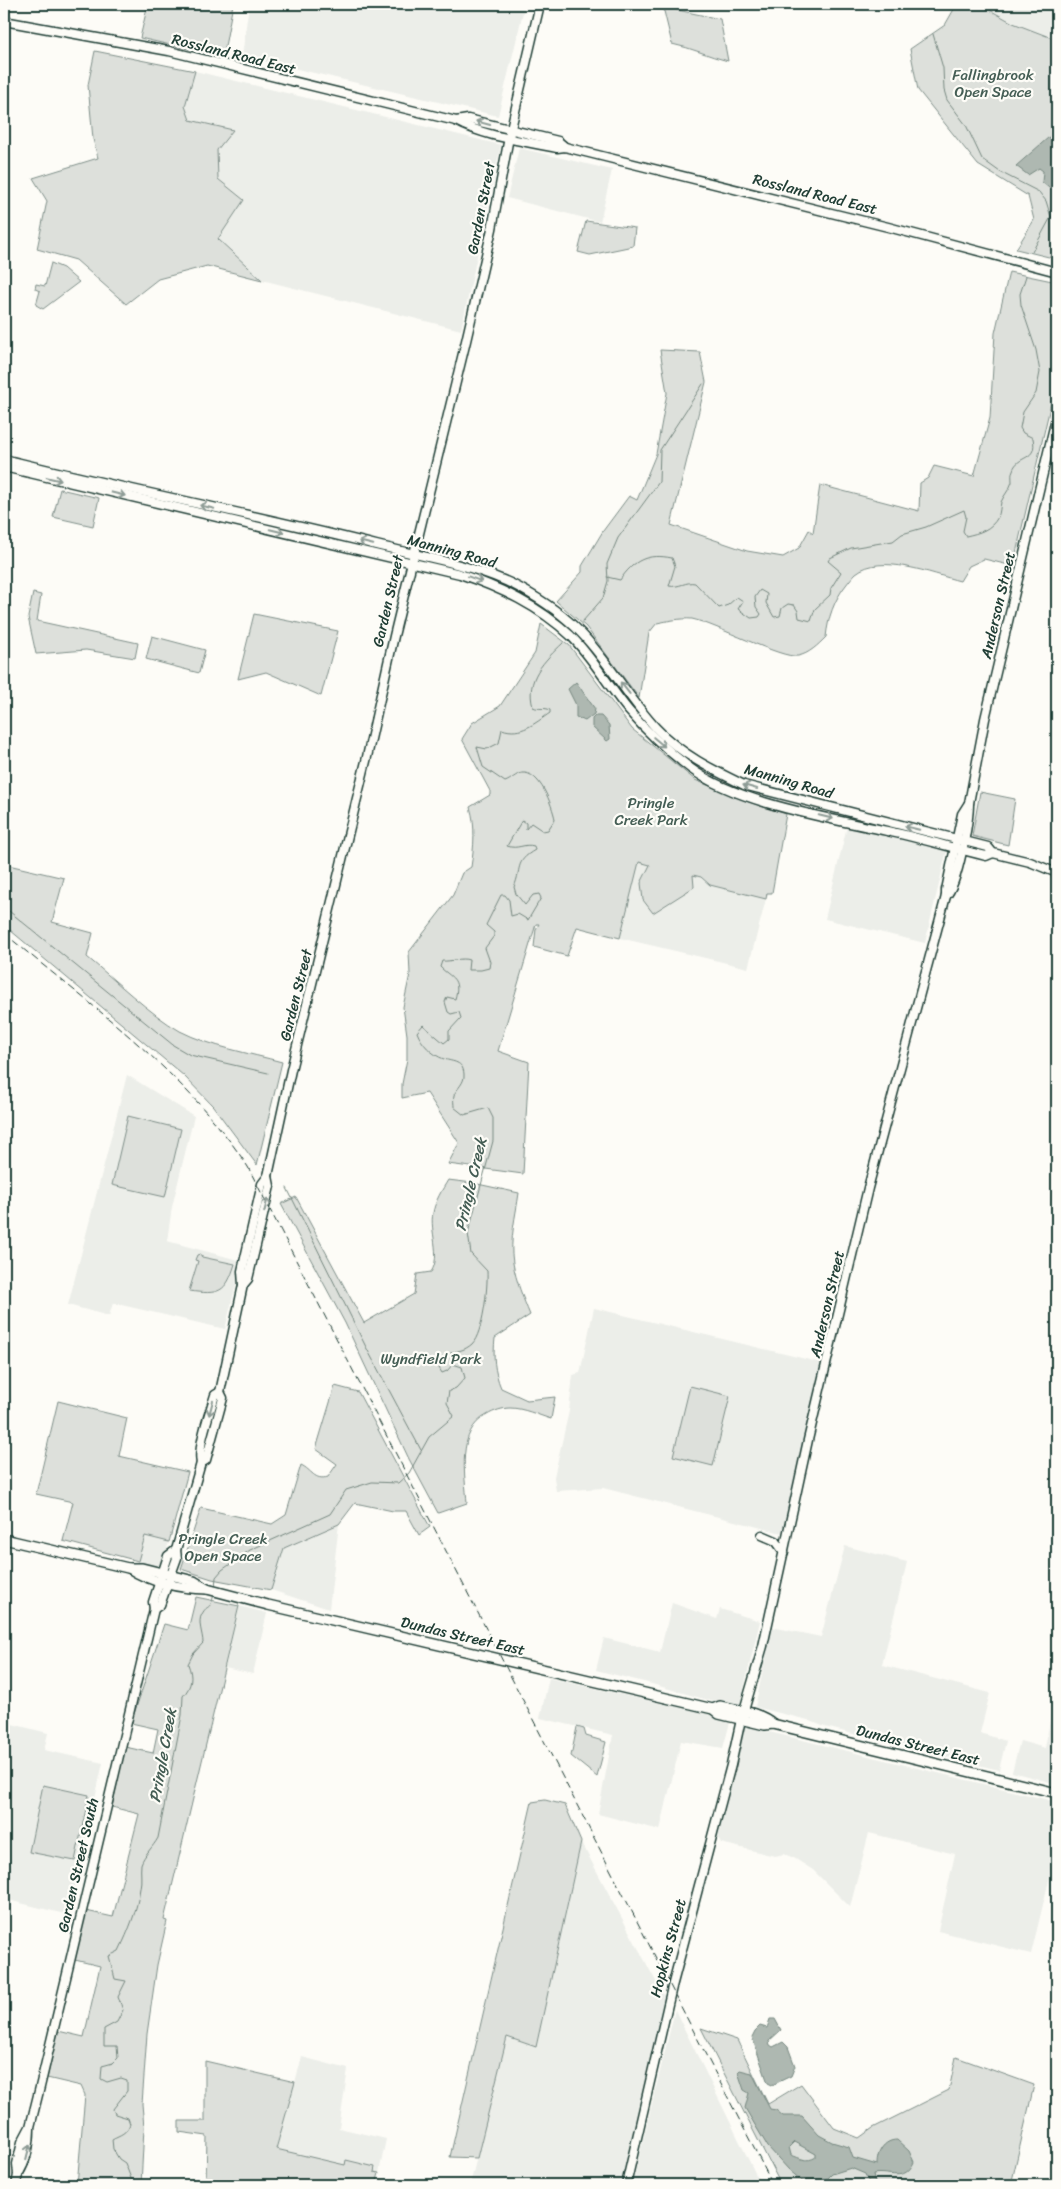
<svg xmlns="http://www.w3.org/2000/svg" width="1061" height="2189" viewBox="0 0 1061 2189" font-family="Sriracha,sans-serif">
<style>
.built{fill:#eceee9}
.green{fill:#dde0db;stroke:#7e8e88}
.water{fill:#aeb8b1;stroke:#75877f;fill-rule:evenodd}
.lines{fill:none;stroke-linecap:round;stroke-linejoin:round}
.stream{stroke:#75877f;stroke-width:1}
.secondary-casing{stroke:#1f3d34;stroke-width:11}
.primary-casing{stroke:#1f3d34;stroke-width:12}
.secondary{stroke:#fdfcf7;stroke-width:8}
.primary{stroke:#fdfcf7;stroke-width:9}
.rail{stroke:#1f3d34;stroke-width:1;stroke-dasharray:8 4;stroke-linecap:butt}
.oneway{stroke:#8e9c96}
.labels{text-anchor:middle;stroke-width:4.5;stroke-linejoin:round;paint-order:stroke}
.street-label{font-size:15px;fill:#1f3d34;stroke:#fdfcf7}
.park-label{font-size:15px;fill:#455e55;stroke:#fdfcf7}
.water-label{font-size:16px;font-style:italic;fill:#435c53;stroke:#fdfcf7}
</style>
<rect width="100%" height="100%" fill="#fdfcf7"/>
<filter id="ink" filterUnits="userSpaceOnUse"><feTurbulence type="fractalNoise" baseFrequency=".02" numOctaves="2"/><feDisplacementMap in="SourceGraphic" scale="10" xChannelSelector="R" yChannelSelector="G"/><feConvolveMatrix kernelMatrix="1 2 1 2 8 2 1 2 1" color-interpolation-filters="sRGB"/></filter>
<g filter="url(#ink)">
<g class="built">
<polygon points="249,4 525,4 498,116 242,56"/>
<polygon points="979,4 1057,4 1057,40 1013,23"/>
<polygon points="195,71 501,145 461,330 262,280 218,239 244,200 218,179 217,150 190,121 185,106"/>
<polygon points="519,148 612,170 600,222 507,198"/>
<polygon points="847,826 947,850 925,943 825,919"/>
<polygon points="640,857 701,877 710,885 766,899 748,968 620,938"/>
<polygon points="127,1075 194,1116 172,1207 167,1241 242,1261 225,1329 113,1303 109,1316 68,1305"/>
<polygon points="594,1308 822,1363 782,1533 603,1488 556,1491 554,1477 569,1411 573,1375 580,1373"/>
<polygon points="339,1524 329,1609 271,1590 284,1548"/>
<polygon points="144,1535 169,1542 163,1561 156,1568 137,1564"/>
<polygon points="845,1546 907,1562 882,1665 990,1693 980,1733 1006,1741 999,1770 825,1727 808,1720 755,1707 772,1627 821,1637"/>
<polygon points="672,1603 717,1619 720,1609 760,1621 739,1709 652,1684 596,1670 604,1638 660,1652"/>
<polygon points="239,1606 267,1613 253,1674 225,1668"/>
<polygon points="549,1678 731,1719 723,1748 681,1741 660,1830 598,1814 613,1735 540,1718"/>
<polygon points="1051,1715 1057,1717 1057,1784 1012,1772 1020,1741 1045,1748"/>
<polygon points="4,1722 48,1733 44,1750 103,1763 69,1915 4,1899"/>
<polygon points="745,1726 1057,1802 1057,1847 1031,1954 938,1931 955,1854 869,1833 850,1907 813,1870 794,1858 784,1854 775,1856 721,1843 718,1837"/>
<polygon points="581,1842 666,2000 621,2185 470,2185 507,2037 536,2047"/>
<polygon points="675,2010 761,2185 632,2185"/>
<polygon points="302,2057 348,2069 339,2128 386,2139 379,2173 276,2150"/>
</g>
<g class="green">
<polygon points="148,4 233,4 223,57 140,38"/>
<polygon points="957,4 979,4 1013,23 1057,40 1057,259 1016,249 1034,220 1028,196 978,165 918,90 910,49 945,25"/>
<path d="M663 7 720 19 728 61C708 56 692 48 672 44Z"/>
<polygon points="95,51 195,71 185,106 190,120 233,130 217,150 218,179 244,200 218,239 262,280 207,266 158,279 126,304 76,260 37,249 47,201 33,178 98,158 93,139 88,85"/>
<polygon points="586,221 635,228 633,246 590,255 578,252"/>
<polygon points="51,263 63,268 79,282 43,309 36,305 40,291 35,289 36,284 45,286"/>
<path d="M1009 272 1057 282V377L1013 566 984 559 969 566 960 581C932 574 881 553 856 573 853 576 849 581 846 585 834 600 828 618 826 637 818 645 809 654 798 656 782 659 715 624 692 619 681 618 667 621 657 623L649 633 639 698 586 627 556 601 582 572V566L603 531 629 496 637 500 656 454 667 393 660 350 700 352 706 382 671 525 747 551 783 557 799 548 809 530 813 533 820 485 919 511 920 483 928 478 934 466 974 476 990 418 995 333Z"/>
<polygon points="60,489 99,498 93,526 53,517"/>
<polygon points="33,593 41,595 37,621 138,643 135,658 86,650 36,654 28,617"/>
<polygon points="254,614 338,631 321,696 266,672 238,679"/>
<path d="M541 624 569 645 632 729 695 780 749 802 786 814 772 893H767L766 899 710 885 701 877 693 875 694 887 653 913 643 900 641 883 650 865 639 862 620 938 577 927 567 956 534 947 536 929 539 924H536L498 1051 529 1062 523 1174 448 1164 459 1143 427 1093 402 1098V1084L407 1059V1035L403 1007 410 974 409 952 453 895 462 873 471 867C474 847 476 826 470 807L490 795V791L462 739 472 723 500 706 535 653Z"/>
<polygon points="152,636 205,650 199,673 146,659"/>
<polygon points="980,792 1015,799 1008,845 972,836"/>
<path d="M4 864 64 878 52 922 93 933 87 957C115 980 150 1014 180 1031 211 1047 249 1053 282 1062L257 1165 213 1106 184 1076 4 925Z"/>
<polygon points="128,1116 181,1129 165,1197 112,1185"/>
<path d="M448 1180 473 1183 519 1193C516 1215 509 1240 513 1263 516 1281 523 1298 530 1315L495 1338C493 1356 494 1371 501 1388L527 1400 555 1397 551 1419C538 1415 523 1408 510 1408 502 1408 494 1411 487 1415 456 1431 465 1474 467 1503L438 1513 409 1459 345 1323 281 1204 296 1197 364 1323 414 1294 417 1274 431 1272C442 1256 429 1230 433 1213 435 1201 442 1190 448 1180Z"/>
<path d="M200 1254 202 1257 235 1264C226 1293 219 1295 189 1291L198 1261 195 1260 197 1255Z"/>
<path d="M335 1386 358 1392 430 1527 419 1535 406 1511H393L355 1503 339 1524 284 1548 271 1590 212 1579 181 1569 201 1508 272 1524 286 1515 301 1465C312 1470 314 1481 328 1477L337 1464 316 1449Z"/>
<polygon points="690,1386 730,1396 713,1466 673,1456"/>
<polygon points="58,1401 127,1418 119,1456 188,1472 169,1542 145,1536 138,1561 63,1541 73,1502 36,1494"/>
<polygon points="196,1597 239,1606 164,1920 167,1921 157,1965 147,2034 142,2104 144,2127 141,2185 77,2185 85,2095 81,2086 47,2078 58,2031 84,2037 100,1966 75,1960 86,1911 113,1917 139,1814 112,1807 125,1747 153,1753 158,1729 131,1723 164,1624 188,1630"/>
<polygon points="577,1727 584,1729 586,1736 606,1742 597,1777 571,1756"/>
<polygon points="43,1785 89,1795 75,1861 29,1852"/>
<polygon points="545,1800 565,1805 581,1842 536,2047 507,2037 477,2158 450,2157 532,1802"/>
<polygon points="701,2028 737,2040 768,2104 801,2084 834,2128 859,2138 873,2128 949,2090 956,2057 1034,2085 1011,2185 781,2185"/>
<polygon points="205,2061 295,2082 276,2149 345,2165 346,2160 375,2167 374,2172 379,2173 376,2185 206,2185 207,2136 179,2132 179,2121 205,2121"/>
</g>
<g class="water">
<polygon points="1057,130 1057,161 1053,187 1049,188 1042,182 1043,171 1039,168 1028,175 1016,166"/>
<polygon points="576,682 595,709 594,714 585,721 576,717 576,705 568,689"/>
<polygon points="595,716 601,716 609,725 610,739 607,741 592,727 592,719"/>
<polygon points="770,2019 775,2019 781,2030 769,2041 770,2045 773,2047 783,2042 788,2047 795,2066 791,2076 772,2085 768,2083 752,2037 755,2031 760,2026 767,2028"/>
<path d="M740 2070 752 2073 770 2109 776 2110 783 2116H802L819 2135 832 2142 849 2147 853 2158 877 2165C877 2153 883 2140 897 2140L909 2151 914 2162C905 2183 889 2171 873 2174L875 2183 881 2185H870L865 2174 851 2168 832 2174 821 2185H807L789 2170 768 2147 745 2108 749 2093 744 2090 738 2072ZM794 2142 816 2154V2157C807 2163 800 2158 791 2155L789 2147Z"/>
</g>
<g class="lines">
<g class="stream">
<polyline points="933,34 943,68 944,90 947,100 966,125 982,159 1000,172 1039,192 1046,201 1051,217"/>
<polyline points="1032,252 1051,217 1057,211"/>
<path d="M607 577 620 580C634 560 647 553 672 558L675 566 669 586C679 588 686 581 695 583L719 608 728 605 737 597 743 601 738 609 751 618 759 617 761 614 756 607 755 597 760 590 767 594 766 603 774 617 780 616 782 608 788 604 794 605 798 611 799 618 811 621 815 609 830 595 831 588 841 572 828 561 830 558 851 548 893 541 902 534 926 527 964 510 966 517 963 531 966 536C979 533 991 530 998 517 1000 513 1000 507 1001 502 1004 495 1010 489 1012 482 1012 478 1011 473 1013 470 1018 454 1038 462 1033 438L1023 433 1020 428 1023 412 1036 393 1040 372 1036 350 1021 305 1020 294 1026 276"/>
<polyline points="583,621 603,598 608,581 607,564 618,538 659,482 660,450 703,384"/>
<polyline points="4,907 173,1045 190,1055 268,1073"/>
<polyline points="287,1188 366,1347 421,1450"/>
<path d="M215 1587 216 1577 222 1570 250 1550 330 1514 346 1490 372 1482 398 1483 409 1473 429 1437 454 1416 447 1403 449 1391 456 1388 465 1378 462 1367 453 1364 447 1371 442 1373 439 1368C450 1344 457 1357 472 1344 483 1333 488 1288 487 1271L471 1254 468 1233 493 1141V1118L488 1108 464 1115 454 1107C454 1104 453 1099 454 1095 457 1088 465 1083 464 1074 463 1061 453 1062 444 1059 432 1055 421 1043 417 1032L423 1025 444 1043 449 1039V1031L461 1018 459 1012 451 1014 448 1012 445 1002 447 997 455 999C461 978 451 978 440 967L442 961C451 962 461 957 469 960L468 970H481L489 968 490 962 485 948 494 936V932L486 925 501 895H505L509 900 511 916 518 914 528 920 541 898 539 894 533 895 525 905 516 894 514 887C522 869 514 862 535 850L534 846C524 843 518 850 507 846L522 820 526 823V829L531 823 543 831 548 830 555 819C552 805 540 771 522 773 516 774 511 780 505 782L483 767 477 747 487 749 499 743 502 729C521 736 535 723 550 713V710C545 707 539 710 533 707 525 679 544 661 563 643"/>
<path d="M130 2185 132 2181 125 2163 119 2159 113 2149 112 2139C121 2134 126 2134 130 2124L128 2118 115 2114 113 2109 127 2091V2080L121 2078 107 2082 101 2079 102 2066 113 2063 118 2058 117 2046H104V2029L117 2022 123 2010 118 1997 126 1981 115 1979 109 1956 119 1951C129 1930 137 1911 140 1888 142 1880 140 1872 141 1864 144 1855 153 1847 158 1838L182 1715 183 1696C192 1686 193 1677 188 1664L193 1654 203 1643C203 1634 197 1622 202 1614 208 1603 210 1612 214 1594"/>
</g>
<defs>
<g id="secondary">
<path d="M4 21 169 51 456 121C485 137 525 141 557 148L565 147 888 227 1057 272"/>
<polyline points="456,121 468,119 558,141 565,147"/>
<path d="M4 459C127 490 253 514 376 545 424 557 477 565 520 588 542 600 564 615 581 633 609 662 629 699 656 728 680 754 713 770 744 785L988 847 993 853 1030 862 1057 873"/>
<path d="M4 467 460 574C501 588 539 606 571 636 593 658 609 687 629 711 647 732 668 751 690 768 736 803 829 818 887 831 920 838 953 848 986 856L993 853"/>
<path d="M946 896C958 884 969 821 969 803L985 719 1057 414"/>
<polyline points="243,1285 242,1271 262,1184 268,1176 291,1070 367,757 394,636 466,341 492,229 509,137 540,4"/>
<polyline points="201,1463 206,1460 223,1398 220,1392 243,1285 248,1279 270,1186 268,1176"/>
<polyline points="762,1535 776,1541 784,1552"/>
<path d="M154 1609 160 1605 177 1558 176 1550 201 1463C197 1446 210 1412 215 1395L220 1392"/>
<path d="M18 2175C27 2160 30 2146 30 2129"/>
<polyline points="16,2185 18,2175 17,2164 22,2142 30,2127 40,2087 154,1609 153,1602 168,1556 176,1550"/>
<polyline points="626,2185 672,1987 731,1765 740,1724 763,1646 808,1440 868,1188 946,896 946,890 962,814 969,803"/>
</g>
<g id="primary">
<polyline points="4,1539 128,1568 142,1568 194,1581 207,1589 268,1605 713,1709 719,1714 765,1725 773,1724 1057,1793"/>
<path d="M129 1568C150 1582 181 1589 207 1589"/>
<path d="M713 1709 720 1706C737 1710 760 1712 773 1724"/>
</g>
</defs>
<use href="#secondary" class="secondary-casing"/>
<use href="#primary" class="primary-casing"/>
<use href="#secondary" class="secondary"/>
<use href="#primary" class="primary"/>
<path class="rail" d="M4 933C90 1005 187 1073 248 1167L773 2185"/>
</g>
<defs><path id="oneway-shaft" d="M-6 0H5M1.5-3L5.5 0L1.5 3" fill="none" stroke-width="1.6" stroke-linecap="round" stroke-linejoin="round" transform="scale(1.25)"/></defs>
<g class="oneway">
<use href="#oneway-shaft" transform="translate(483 123) rotate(-165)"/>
<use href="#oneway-shaft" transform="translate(54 479) rotate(13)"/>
<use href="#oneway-shaft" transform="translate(118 494) rotate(14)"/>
<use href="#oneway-shaft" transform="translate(207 507) rotate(-166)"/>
<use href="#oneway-shaft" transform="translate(277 531) rotate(13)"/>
<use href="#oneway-shaft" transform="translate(366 543) rotate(-166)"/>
<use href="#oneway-shaft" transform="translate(475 579) rotate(20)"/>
<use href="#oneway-shaft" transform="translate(625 688) rotate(-128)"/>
<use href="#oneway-shaft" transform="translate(659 742) rotate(40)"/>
<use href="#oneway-shaft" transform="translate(750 787) rotate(-164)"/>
<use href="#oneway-shaft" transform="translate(826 817) rotate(14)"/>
<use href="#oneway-shaft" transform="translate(912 828) rotate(-166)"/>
<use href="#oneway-shaft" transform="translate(266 1205) rotate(-76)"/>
<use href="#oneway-shaft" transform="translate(211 1408) rotate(105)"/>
<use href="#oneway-shaft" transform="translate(28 2152) rotate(-76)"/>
</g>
</g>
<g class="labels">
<g class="street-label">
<text transform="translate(234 54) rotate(14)" y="5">Rossland Road East</text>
<text transform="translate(815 194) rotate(14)" y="5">Rossland Road East</text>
<text transform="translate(481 208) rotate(-79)" y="5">Garden Street</text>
<text transform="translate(452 551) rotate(15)" y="5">Manning Road</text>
<text transform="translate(388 601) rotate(-77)" y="5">Garden Street</text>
<text transform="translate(998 605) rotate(-77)" y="5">Anderson Street</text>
<text transform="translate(789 781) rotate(16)" y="5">Manning Road</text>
<text transform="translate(296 995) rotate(-76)" y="5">Garden Street</text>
<text transform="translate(827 1304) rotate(-77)" y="5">Anderson Street</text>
<text transform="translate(463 1636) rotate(13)" y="5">Dundas Street East</text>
<text transform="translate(918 1745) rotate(14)" y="5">Dundas Street East</text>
<text transform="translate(78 1865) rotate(-77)" y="5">Garden Street South</text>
<text transform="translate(668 1948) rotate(-75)" y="5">Hopkins Street</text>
</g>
<g class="park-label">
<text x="993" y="80">Fallingbrook<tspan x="993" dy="17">Open Space</tspan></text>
<text x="651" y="808">Pringle<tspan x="651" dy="17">Creek Park</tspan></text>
<text x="431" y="1364">Wyndfield Park</text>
<text x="223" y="1544">Pringle Creek<tspan x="223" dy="17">Open Space</tspan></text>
</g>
<g class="water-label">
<text transform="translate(470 1184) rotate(-77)" y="6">Pringle Creek</text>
<text transform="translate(162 1755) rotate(-80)" y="6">Pringle Creek</text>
</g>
</g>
<rect width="1061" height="2189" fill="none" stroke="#fdfcf7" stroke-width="20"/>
<rect x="10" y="10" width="1041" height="2169" fill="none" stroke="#1f3d34" stroke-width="2" filter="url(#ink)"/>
</svg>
